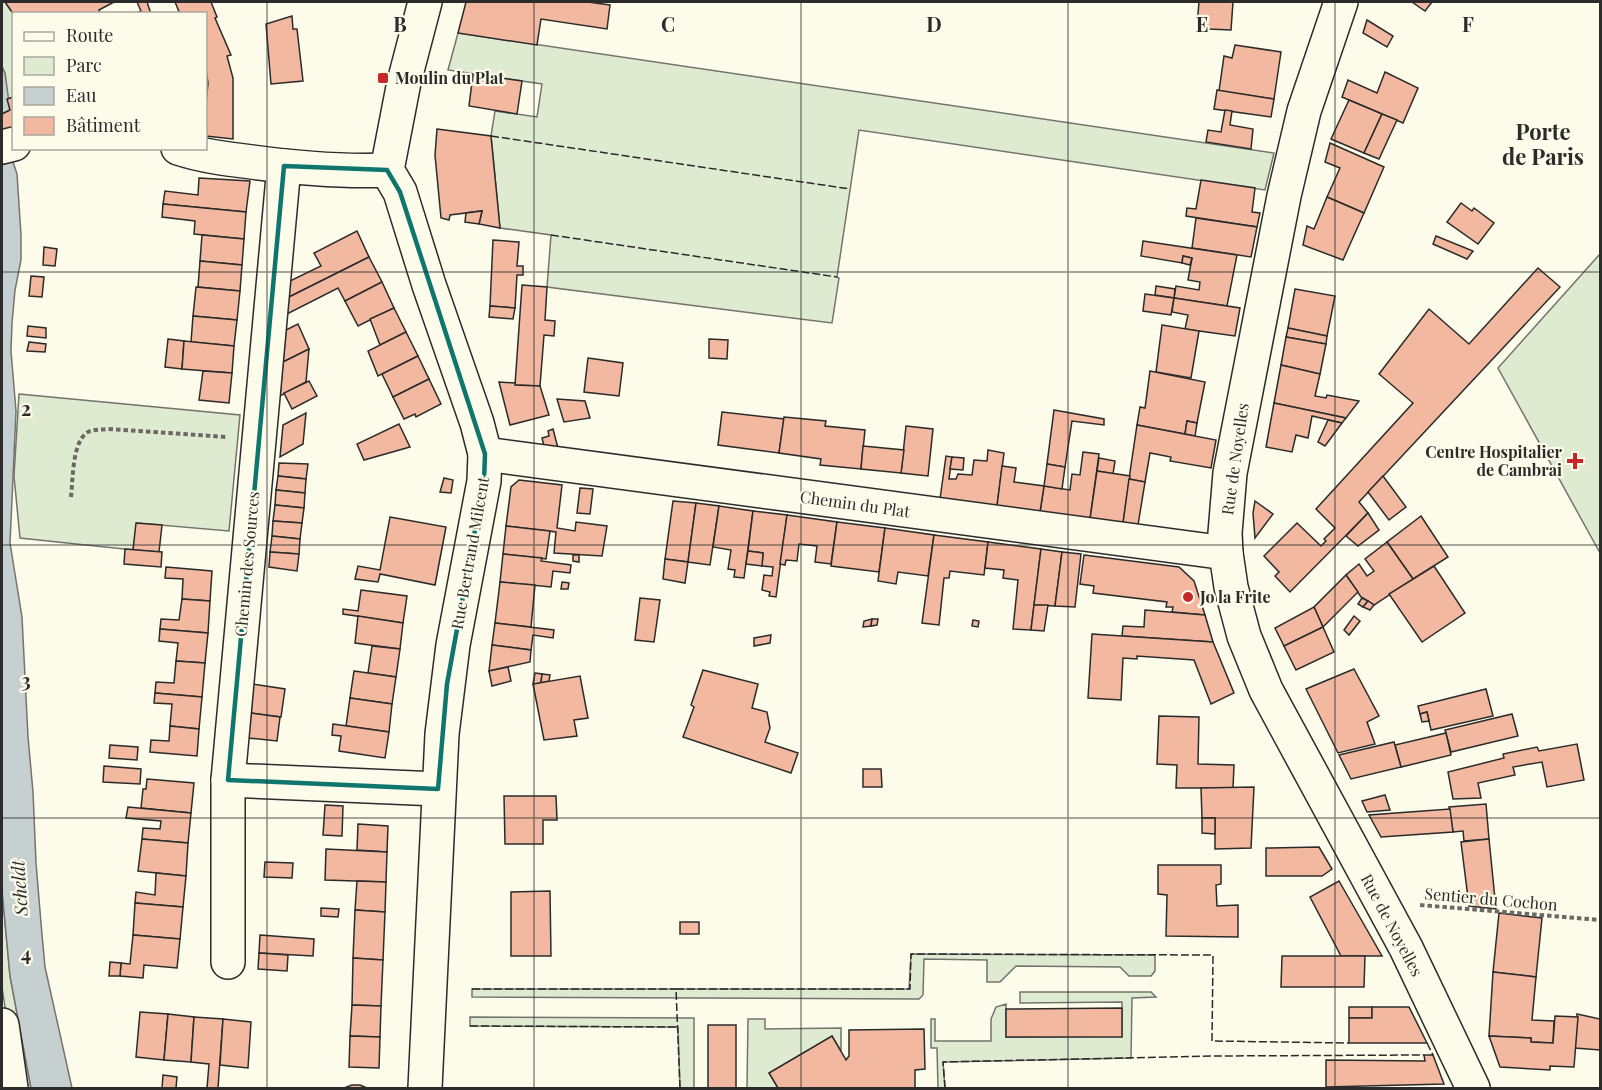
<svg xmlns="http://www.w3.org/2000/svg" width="1602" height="1090" viewBox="0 0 1602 1090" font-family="'Playfair Display',serif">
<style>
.green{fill:#deebd1;stroke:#74746e;stroke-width:1.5}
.water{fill:#c7d0d0;stroke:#74746e;stroke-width:1.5}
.building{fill:#f2b8a0;stroke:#2b2b2b;stroke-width:1.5}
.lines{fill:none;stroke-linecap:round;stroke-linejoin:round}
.minor-casing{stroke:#2b2b2b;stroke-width:36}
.path{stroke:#6a6964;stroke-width:4;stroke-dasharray:4.5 3;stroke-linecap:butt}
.minor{stroke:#fdfbea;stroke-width:33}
.fence{stroke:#2b2b2b;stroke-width:1.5;stroke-dasharray:8 3;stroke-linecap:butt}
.marked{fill:none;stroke:#0f766e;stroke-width:4.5;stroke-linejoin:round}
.grid{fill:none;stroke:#2b2b2b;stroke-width:1.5;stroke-opacity:0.55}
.poi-dot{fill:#c62828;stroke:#fdfbea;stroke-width:2}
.labels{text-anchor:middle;stroke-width:4.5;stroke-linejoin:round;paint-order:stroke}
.poi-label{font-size:16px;font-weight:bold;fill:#2b2b2b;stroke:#fdfbea;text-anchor:start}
.street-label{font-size:16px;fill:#2b2b2b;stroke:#fdfbea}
.water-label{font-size:18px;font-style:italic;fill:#2b2b2b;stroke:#fdfbea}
.district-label{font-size:22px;font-weight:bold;fill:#2b2b2b;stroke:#fdfbea}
.grid-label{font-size:20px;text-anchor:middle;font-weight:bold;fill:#2b2b2b;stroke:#fdfbea;stroke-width:4.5;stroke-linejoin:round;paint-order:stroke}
</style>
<rect width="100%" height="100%" fill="#fdfbea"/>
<g class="green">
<polygon points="2,2 5,2 14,15 13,97 7,99 5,73 2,67"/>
<polygon points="458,33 1274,153 1265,190 859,130 837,277 839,278 832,323 547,287 551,235 500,228 491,136 495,111 537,117 542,84 448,70"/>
<polygon points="1600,254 1600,553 1498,368"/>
<polygon points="19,394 240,415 229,531 137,523 133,550 20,538 14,476"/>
<polygon points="2,890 10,976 31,1088 17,1088 2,987"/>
<polygon points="911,954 1155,955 1155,971 1151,976 1129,976 1120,967 1016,966 1000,982 987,982 987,960 924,959 923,995 919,999 472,997 472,989 909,989"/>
<polygon points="1020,992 1151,992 1156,997 1132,998 1131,1058 943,1062 945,1088 938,1088 937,1048 931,1048 931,1019 935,1019 935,1041 991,1041 991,1019 996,1007 1006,1004 1006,1037 1122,1036 1122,1002 1020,1003"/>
<polygon points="470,1017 694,1018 694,1088 680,1088 678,1027 470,1026"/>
<polygon points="748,1019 765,1019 765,1029 841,1028 841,1051 832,1036 769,1073 778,1088 747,1088"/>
</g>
<g class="water">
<polygon points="2,67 5,73 10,110 2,114"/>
<polygon points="2,129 17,174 21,235 21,260 15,290 12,323 11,351 16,411 10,543 22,617 28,737 33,792 36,863 42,935 45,967 72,1088 31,1088 10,976 2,890"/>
</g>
<g class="building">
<polygon points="5,2 114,2 99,10 100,14 14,15"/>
<polygon points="137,2 147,2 151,14 134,14 141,11"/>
<polygon points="175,2 211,2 217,17 215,18 231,55 227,56 233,78 233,139 206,136 206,103 208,83 206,70 206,14 180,14"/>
<polygon points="466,2 588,2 610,5 607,29 541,19 537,45 458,33"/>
<polygon points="1199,2 1233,2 1231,30 1208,29 1208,26 1197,25"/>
<polygon points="1412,2 1432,2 1425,11"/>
<polygon points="292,16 293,29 297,29 303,81 271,84 266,24"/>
<polygon points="1367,20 1393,36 1387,47 1363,33"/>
<polygon points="1235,45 1281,52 1274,99 1219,91 1224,56 1232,58"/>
<polygon points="1385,72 1418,88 1403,123 1342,97 1348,80 1377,93"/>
<polygon points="473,74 522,81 517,114 469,106"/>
<polygon points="1217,90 1274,99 1271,117 1214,109"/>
<polygon points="14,97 14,136 5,138 2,129 2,114 10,110 7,99"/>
<polygon points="1349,100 1382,114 1364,153 1331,139"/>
<polygon points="1225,110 1232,111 1230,125 1253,129 1251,149 1206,142 1208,130 1221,132"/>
<polygon points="1382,114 1397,120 1379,159 1364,153"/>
<polygon points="437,129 491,136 500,228 479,224 482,211 450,215 449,220 441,218 435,155"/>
<polygon points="1330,143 1384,167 1364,213 1327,197 1340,168 1325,162"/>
<polygon points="199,178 250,181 246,212 163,204 165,191 198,195"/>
<polygon points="1201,180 1255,188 1252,212 1260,213 1257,227 1186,216 1187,208 1196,209"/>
<polygon points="1327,197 1364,213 1343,260 1303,245 1307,226 1314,229"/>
<polygon points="1461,203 1472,211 1474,208 1494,223 1478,244 1447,222"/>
<polygon points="163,204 246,212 244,239 194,234 195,221 162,217"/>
<polygon points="482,211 479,224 465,222 466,213"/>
<polygon points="1196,218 1257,227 1251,257 1192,248"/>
<polygon points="357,231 369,257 289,297 290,281 321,266 314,253"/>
<polygon points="202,235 244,239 242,265 200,261"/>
<polygon points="1436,236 1473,251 1467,259 1433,244"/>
<polygon points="493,240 519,242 517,266 523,266 523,275 517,275 515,308 490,306"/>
<polygon points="1143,241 1237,255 1227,306 1174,298 1176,286 1199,290 1200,282 1188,280 1192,258 1183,256 1182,263 1141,256"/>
<polygon points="44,247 57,249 55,266 43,265"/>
<polygon points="1183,256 1192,258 1190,265 1182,263"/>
<polygon points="369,257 382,282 345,301 338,288 287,314 289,297"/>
<polygon points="200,261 242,265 240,291 198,287"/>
<polygon points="1538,268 1560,287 1359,502 1368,513 1290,592 1275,576 1279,572 1264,556 1297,523 1321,546 1326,541 1324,539 1335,528 1316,509 1413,403 1379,374 1429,309 1469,344"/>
<polygon points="31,276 44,277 42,297 29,296"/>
<polygon points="382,282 394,308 358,326 345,301"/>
<polygon points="522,285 547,287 545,320 555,321 554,336 544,335 540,386 515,385"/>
<polygon points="1156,286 1175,289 1174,298 1155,295"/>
<polygon points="196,287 240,291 237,320 193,316"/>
<polygon points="1295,289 1335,296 1327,336 1288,328"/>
<polygon points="1145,294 1174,298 1171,315 1143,311"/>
<polygon points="1174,298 1240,308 1235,336 1185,329 1188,315 1172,312"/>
<polygon points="490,306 515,308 513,319 489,317"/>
<polygon points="394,308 406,332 380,345 370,319"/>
<polygon points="193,316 237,320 234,346 191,342"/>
<polygon points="298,324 309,349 283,362 286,330"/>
<polygon points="1162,325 1199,331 1191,378 1156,372"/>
<polygon points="28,326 46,328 46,338 27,336"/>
<polygon points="1288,328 1327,336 1326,344 1286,337"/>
<polygon points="406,332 418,356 378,376 368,351"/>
<polygon points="1286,337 1326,344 1320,374 1281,365"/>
<polygon points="168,339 184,341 182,369 165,367"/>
<polygon points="709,339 728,340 727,359 709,358"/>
<polygon points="184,341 234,346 232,373 182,369"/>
<polygon points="29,342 46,344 45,352 27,351"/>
<polygon points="309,349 306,382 280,396 283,362"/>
<polygon points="418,356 429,379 393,397 382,374"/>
<polygon points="588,358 623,363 619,396 584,392"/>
<polygon points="1281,365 1320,374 1315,396 1326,398 1327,395 1359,401 1346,418 1274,403"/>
<polygon points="203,371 232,373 229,403 199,400"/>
<polygon points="1150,371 1205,382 1197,423 1187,421 1185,434 1137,425 1140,407 1145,408"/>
<polygon points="429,379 441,404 416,417 415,414 404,419 393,397"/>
<polygon points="309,381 317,396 292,409 284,393"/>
<polygon points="499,382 515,383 515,385 540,386 549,415 510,425"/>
<polygon points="557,399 585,401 590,418 564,422"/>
<polygon points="1274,403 1346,418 1342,423 1312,416 1308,438 1296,435 1292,452 1266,447"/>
<polygon points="1054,410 1104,419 1104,425 1072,421 1065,467 1047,464"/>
<polygon points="722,412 784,419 779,453 718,445"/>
<polygon points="306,413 303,444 280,457 283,425"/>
<polygon points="784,417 826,421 825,426 865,430 861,469 820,465 821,459 779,453"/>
<polygon points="1328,420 1342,423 1325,446 1318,442"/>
<polygon points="1187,421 1197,423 1195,436 1185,434"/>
<polygon points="399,424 410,447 364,460 357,444"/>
<polygon points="1137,425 1216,440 1211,468 1170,461 1171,457 1150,453 1145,482 1129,479"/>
<polygon points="906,426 933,429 928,476 901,473"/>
<polygon points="553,429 558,448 544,446 542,438 549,436 548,431"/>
<polygon points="863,446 904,450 901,473 861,469"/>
<polygon points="988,450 1004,453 997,506 940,499 946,456 952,457 949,479 956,479 958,474 972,475 974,460 987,461"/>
<polygon points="1083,452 1099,454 1090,519 1040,512 1044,486 1070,490 1072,474 1080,475"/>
<polygon points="952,457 964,458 963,470 950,469"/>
<polygon points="1099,458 1115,461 1113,474 1097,471"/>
<polygon points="279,463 308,464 306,479 278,476"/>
<polygon points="1047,464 1065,467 1062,489 1044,486"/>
<polygon points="1002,466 1016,468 1014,482 1044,486 1040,512 997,506"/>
<polygon points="1097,471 1130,476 1123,523 1090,519"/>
<polygon points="278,476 306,479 305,493 276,490"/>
<polygon points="1383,476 1406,507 1389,520 1368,492"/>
<polygon points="444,478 453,480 451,493 440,492"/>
<polygon points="1129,479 1145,482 1138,525 1123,523"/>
<polygon points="519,480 562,485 557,528 575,531 576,522 607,526 602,556 554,553 556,532 506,526 511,487"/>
<polygon points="580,488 593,489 590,514 577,513"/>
<polygon points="276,490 305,493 304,508 275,505"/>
<polygon points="673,501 696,503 688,562 665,559"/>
<polygon points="1255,501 1273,514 1255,538 1253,513"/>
<polygon points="696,503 719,506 710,565 688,562"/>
<polygon points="275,505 304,508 302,523 273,521"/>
<polygon points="719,506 753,511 744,578 734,577 735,570 728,569 731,550 713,547"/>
<polygon points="753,511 787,515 776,597 769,596 770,592 762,590 764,575 772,576 773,567 762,566 763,553 748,551"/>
<polygon points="1368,513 1379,530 1358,546 1346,536"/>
<polygon points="787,515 837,522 831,564 815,562 817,546 799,544 797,561 786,560 785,565 780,564"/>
<polygon points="1421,516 1448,557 1413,579 1387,542"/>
<polygon points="390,517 446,527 435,585 380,574 378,582 355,579 358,566 380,570"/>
<polygon points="273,521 302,523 300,539 272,536"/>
<polygon points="837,522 885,528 879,572 831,566"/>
<polygon points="136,523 162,525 159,552 133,550"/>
<polygon points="506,526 550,531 546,559 503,554"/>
<polygon points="885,528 934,535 928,576 898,572 896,584 878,581"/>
<polygon points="934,535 988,542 984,575 950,571 949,578 944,578 939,625 922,623"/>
<polygon points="272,536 300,539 299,554 270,552"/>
<polygon points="988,542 1041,549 1031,630 1013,629 1018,580 1003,578 1004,570 985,568"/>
<polygon points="1387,542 1413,579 1374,605 1361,597 1346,575 1359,564 1367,576 1374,571 1365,559"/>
<polygon points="125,549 162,552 161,567 124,564"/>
<polygon points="1041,549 1062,552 1055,606 1034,605"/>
<polygon points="748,551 763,553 762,566 746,564"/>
<polygon points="270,552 299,554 297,571 269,567"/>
<polygon points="1062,552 1081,554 1075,607 1055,606"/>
<polygon points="503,554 542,558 541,561 571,565 570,573 553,571 551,587 500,582"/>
<polygon points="573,555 579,555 579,562 573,561"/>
<polygon points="1084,555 1179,567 1194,581 1205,615 1172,612 1173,607 1166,607 1167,602 1093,593 1094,586 1080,584"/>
<polygon points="665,559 688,562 685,583 663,579"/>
<polygon points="1434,566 1465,613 1422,642 1389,594"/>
<polygon points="166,567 212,571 210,601 182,599 183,579 165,578"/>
<polygon points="1346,575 1358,592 1323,627 1314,607"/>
<polygon points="500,582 535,585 531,627 495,623"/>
<polygon points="562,582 569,583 568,589 561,589"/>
<polygon points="361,590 407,596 403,623 343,614 343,609 358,611"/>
<polygon points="640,598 660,600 654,642 635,640"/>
<polygon points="1362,598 1368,601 1363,607 1358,604"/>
<polygon points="182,599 210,601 208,633 160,629 161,619 179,620"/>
<polygon points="1368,601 1374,605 1370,610 1363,607"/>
<polygon points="1034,605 1048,605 1044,631 1031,630"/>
<polygon points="1314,607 1323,627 1284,646 1275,628"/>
<polygon points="1145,610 1205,615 1213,642 1122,636 1123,626 1144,627"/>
<polygon points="358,616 403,623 400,649 355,643"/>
<polygon points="1354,616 1360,621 1349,635 1344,630"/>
<polygon points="872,619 871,626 863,627 864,621"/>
<polygon points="872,619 878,619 877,625 871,626"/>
<polygon points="973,620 979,621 978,627 972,626"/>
<polygon points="495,623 554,630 553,638 533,635 531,650 492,645"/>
<polygon points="1323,627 1334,652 1296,670 1284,646"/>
<polygon points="160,629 208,633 205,663 176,661 178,643 159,641"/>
<polygon points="1092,634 1213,642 1234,693 1211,704 1194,660 1137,656 1137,659 1123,658 1121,700 1088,698"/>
<polygon points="771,635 770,643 754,646 754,638"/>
<polygon points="492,645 531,650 530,662 489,671"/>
<polygon points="372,646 400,649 396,677 368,673"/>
<polygon points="176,661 205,663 202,697 155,693 156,682 174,683"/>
<polygon points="508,667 511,681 492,686 489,671"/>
<polygon points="1354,669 1379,716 1367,722 1375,744 1338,753 1306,689"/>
<polygon points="703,670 758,684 752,708 767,712 770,728 765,742 798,753 791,773 683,737 694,707 691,705"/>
<polygon points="354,671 396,677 392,704 350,698"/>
<polygon points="535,673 542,674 541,683 533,684"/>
<polygon points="542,674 550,675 549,681 541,683"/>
<polygon points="580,676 588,718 574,720 577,736 544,740 533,684"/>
<polygon points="253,684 285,689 281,717 251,713"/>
<polygon points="1486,689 1493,716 1431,730 1427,712 1420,714 1418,706"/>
<polygon points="155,693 202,697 199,729 170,726 172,704 154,703"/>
<polygon points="350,698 392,704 389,732 346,726"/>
<polygon points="1427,712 1429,721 1422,722 1420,714"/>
<polygon points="251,713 280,717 277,741 248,738"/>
<polygon points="1512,714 1518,736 1451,752 1445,730"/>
<polygon points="1159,716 1199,717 1198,764 1234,765 1233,788 1176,788 1177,765 1157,764"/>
<polygon points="333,724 389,732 385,758 339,751 341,736 332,735"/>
<polygon points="170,726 199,729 197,756 150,752 151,740 169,741"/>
<polygon points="1446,733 1451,755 1401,767 1395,745"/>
<polygon points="1394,742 1401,767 1351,779 1339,755"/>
<polygon points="1577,744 1584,780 1547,787 1542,762 1513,767 1515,775 1478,783 1481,798 1453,799 1448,772 1504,758 1503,754 1537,747 1539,751"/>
<polygon points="110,745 138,747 137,760 109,758"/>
<polygon points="104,766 141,769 140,784 103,782"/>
<polygon points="863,769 881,769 882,787 863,787"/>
<polygon points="147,779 194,783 191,813 141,808 143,789 146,789"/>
<polygon points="1254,787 1251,848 1215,849 1215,818 1202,818 1201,788"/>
<polygon points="1385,795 1390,810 1367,812 1362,801"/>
<polygon points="504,796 556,796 557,820 543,820 543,844 505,844"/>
<polygon points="1486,804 1489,839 1464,841 1463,831 1453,832 1449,807"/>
<polygon points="325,805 343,806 342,836 323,835"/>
<polygon points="128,807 191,813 188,843 142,839 143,828 160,829 161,821 126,818"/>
<polygon points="1450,809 1453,832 1381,837 1369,815"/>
<polygon points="1202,818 1215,818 1215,834 1202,833"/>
<polygon points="358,824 388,826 387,852 357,850"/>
<polygon points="142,839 188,843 186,876 138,871"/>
<polygon points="1489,839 1496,909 1469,906 1461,842"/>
<polygon points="1319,847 1332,869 1322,876 1266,876 1266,848"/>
<polygon points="326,849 387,852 386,882 325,880"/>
<polygon points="265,862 293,863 292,878 264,877"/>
<polygon points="1158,865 1221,865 1221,884 1216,885 1217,906 1238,905 1238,937 1166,936 1167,895 1158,894"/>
<polygon points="156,873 186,876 183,907 135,903 136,892 155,895"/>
<polygon points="357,881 386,882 385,912 355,910"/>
<polygon points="1339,881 1382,956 1341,956 1310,897"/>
<polygon points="550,891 551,956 511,956 511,892"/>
<polygon points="135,903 183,907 180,939 133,935"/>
<polygon points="321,908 339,909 338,917 321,916"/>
<polygon points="355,910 385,912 383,960 353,958"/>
<polygon points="1499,913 1542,918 1536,977 1493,972"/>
<rect x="680" y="922" width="19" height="12"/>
<polygon points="133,935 180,939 177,968 144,965 143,978 120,976 121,963 130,964"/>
<polygon points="260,935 314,939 313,956 259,953"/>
<polygon points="259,953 288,955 287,971 258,969"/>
<polygon points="1282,956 1365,956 1364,987 1281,987"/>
<polygon points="353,958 383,960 381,1006 352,1005"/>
<polygon points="110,962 121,963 120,976 109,976"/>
<polygon points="1493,972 1536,977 1532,1020 1554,1021 1553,1043 1531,1042 1531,1038 1489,1036"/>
<polygon points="352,1005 381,1006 380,1037 350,1036"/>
<rect x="1349" y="1007" width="23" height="11"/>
<polygon points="1372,1007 1409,1007 1427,1043 1349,1043 1349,1018 1372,1018"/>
<polygon points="1122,1008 1122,1037 1006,1037 1006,1009"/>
<polygon points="140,1012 168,1014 164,1060 136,1057"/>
<polygon points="168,1014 194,1017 191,1062 164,1060"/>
<polygon points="1577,1014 1600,1019 1600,1050 1575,1048"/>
<polygon points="1555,1016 1578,1017 1574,1067 1550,1066 1550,1070 1500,1067 1489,1036 1531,1038 1531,1042 1553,1043"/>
<polygon points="194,1017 223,1019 218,1088 207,1088 209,1064 191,1062"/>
<polygon points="223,1019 251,1022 248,1068 220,1065"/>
<rect x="708" y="1025" width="28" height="63"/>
<polygon points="924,1029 925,1069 915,1070 915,1088 778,1088 769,1073 832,1036 846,1060 849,1056 849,1030"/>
<polygon points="350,1036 380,1037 379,1068 349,1067"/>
<polygon points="1424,1055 1433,1055 1444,1084 1326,1087 1326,1060 1425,1061"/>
<polygon points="163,1075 177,1077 176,1088 162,1088"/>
<polygon points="352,1085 360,1085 367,1088 344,1088"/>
</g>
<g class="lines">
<defs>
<g id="minor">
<polyline points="1341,2 1304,111 1284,196 1230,473 1225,533 1226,553 1231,587 1244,636 1266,690 1406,948 1473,1088"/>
<polyline points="2,147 14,144"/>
<path d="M178 148C202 156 227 159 252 162 297 168 342 172 387 170"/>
<polyline points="485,454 1226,553"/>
<polyline points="228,780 438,789"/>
<polyline points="228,962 228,780 284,166"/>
<polyline points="2,1025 11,1088"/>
<polyline points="425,1088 442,734 453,645 484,481 485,454 477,423 429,285 400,192 387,170 404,82 425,2"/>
</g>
</defs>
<use href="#minor" class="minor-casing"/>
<g class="path">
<path d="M71 497C73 480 72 441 88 432 94 429 101 430 108 429L227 437"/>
<polyline points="1420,905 1600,920"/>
</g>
<use href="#minor" class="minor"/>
<g class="fence">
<polyline points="491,136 850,189"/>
<polyline points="551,235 837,277"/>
<polyline points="472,989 676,989"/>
<polyline points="470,1026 678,1027"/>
<polyline points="1427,1043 1433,1055"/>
<polyline points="680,1088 676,989 910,989 911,954 1213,955 1212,1041 1349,1043"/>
<polyline points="945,1088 943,1062 1212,1056 1424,1055"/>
</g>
</g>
<path class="marked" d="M284 166 387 170 400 192 485 454 484 481 447 684 438 789 228 780Z"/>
<path class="grid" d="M267 2V1088M534 2V1088M801 2V1088M1068 2V1088M1335 2V1088M2 272H1600M2 545H1600M2 818H1600"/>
<g class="poi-dot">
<rect x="377" y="72" width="12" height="12" rx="3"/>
<path d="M1572 452h6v6h6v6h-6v6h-6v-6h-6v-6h6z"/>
<circle cx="1188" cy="597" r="6"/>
</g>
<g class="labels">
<g class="poi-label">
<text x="395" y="84">Moulin du Plat</text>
<text x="1562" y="458" text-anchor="end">Centre Hospitalier<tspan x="1562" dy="18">de Cambrai</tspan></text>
<text x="1200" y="603">Jo la Frite</text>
</g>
<g class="street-label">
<text transform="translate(1235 459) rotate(-82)" y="6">Rue de Noyelles</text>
<text transform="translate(855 504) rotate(8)" y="6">Chemin du Plat</text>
<text transform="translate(470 553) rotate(-80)" y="6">Rue Bertrand Milcent</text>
<text transform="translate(247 564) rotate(-85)" y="6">Chemin des Sources</text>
<text transform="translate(1491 899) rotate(5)" y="6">Sentier du Cochon</text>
<text transform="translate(1392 925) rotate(62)" y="6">Rue de Noyelles</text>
</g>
<g class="water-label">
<text transform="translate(20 888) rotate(-94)" y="6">Scheldt</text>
</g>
<g class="district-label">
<text x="1543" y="140">Porte<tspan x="1543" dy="25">de Paris</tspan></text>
</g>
</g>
<g class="grid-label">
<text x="400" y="32">B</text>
<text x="668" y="32">C</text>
<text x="934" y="32">D</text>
<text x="1202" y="32">E</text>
<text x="1468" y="32">F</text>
<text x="26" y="416">2</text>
<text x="26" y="688">3</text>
<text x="26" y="961">4</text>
</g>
<rect width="1602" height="1090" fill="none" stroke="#2b2b2b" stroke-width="6"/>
<rect x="12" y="12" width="195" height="138" fill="#fdfbea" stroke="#a9a89e" stroke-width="1.5"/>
<rect x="24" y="32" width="30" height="9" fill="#fdfbea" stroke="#a9a89e" stroke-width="1.5"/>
<text x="66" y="42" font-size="18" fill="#2b2b2b">Route</text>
<rect x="24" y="57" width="30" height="18" fill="#deebd1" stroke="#a9a89e" stroke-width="1.5"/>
<text x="66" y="72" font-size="18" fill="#2b2b2b">Parc</text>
<rect x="24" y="87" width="30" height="18" fill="#c7d0d0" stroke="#a9a89e" stroke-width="1.5"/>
<text x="66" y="102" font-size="18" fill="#2b2b2b">Eau</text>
<rect x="24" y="117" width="30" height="18" fill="#f2b8a0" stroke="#a9a89e" stroke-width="1.5"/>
<text x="66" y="132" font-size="18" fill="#2b2b2b">Bâtiment</text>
</svg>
